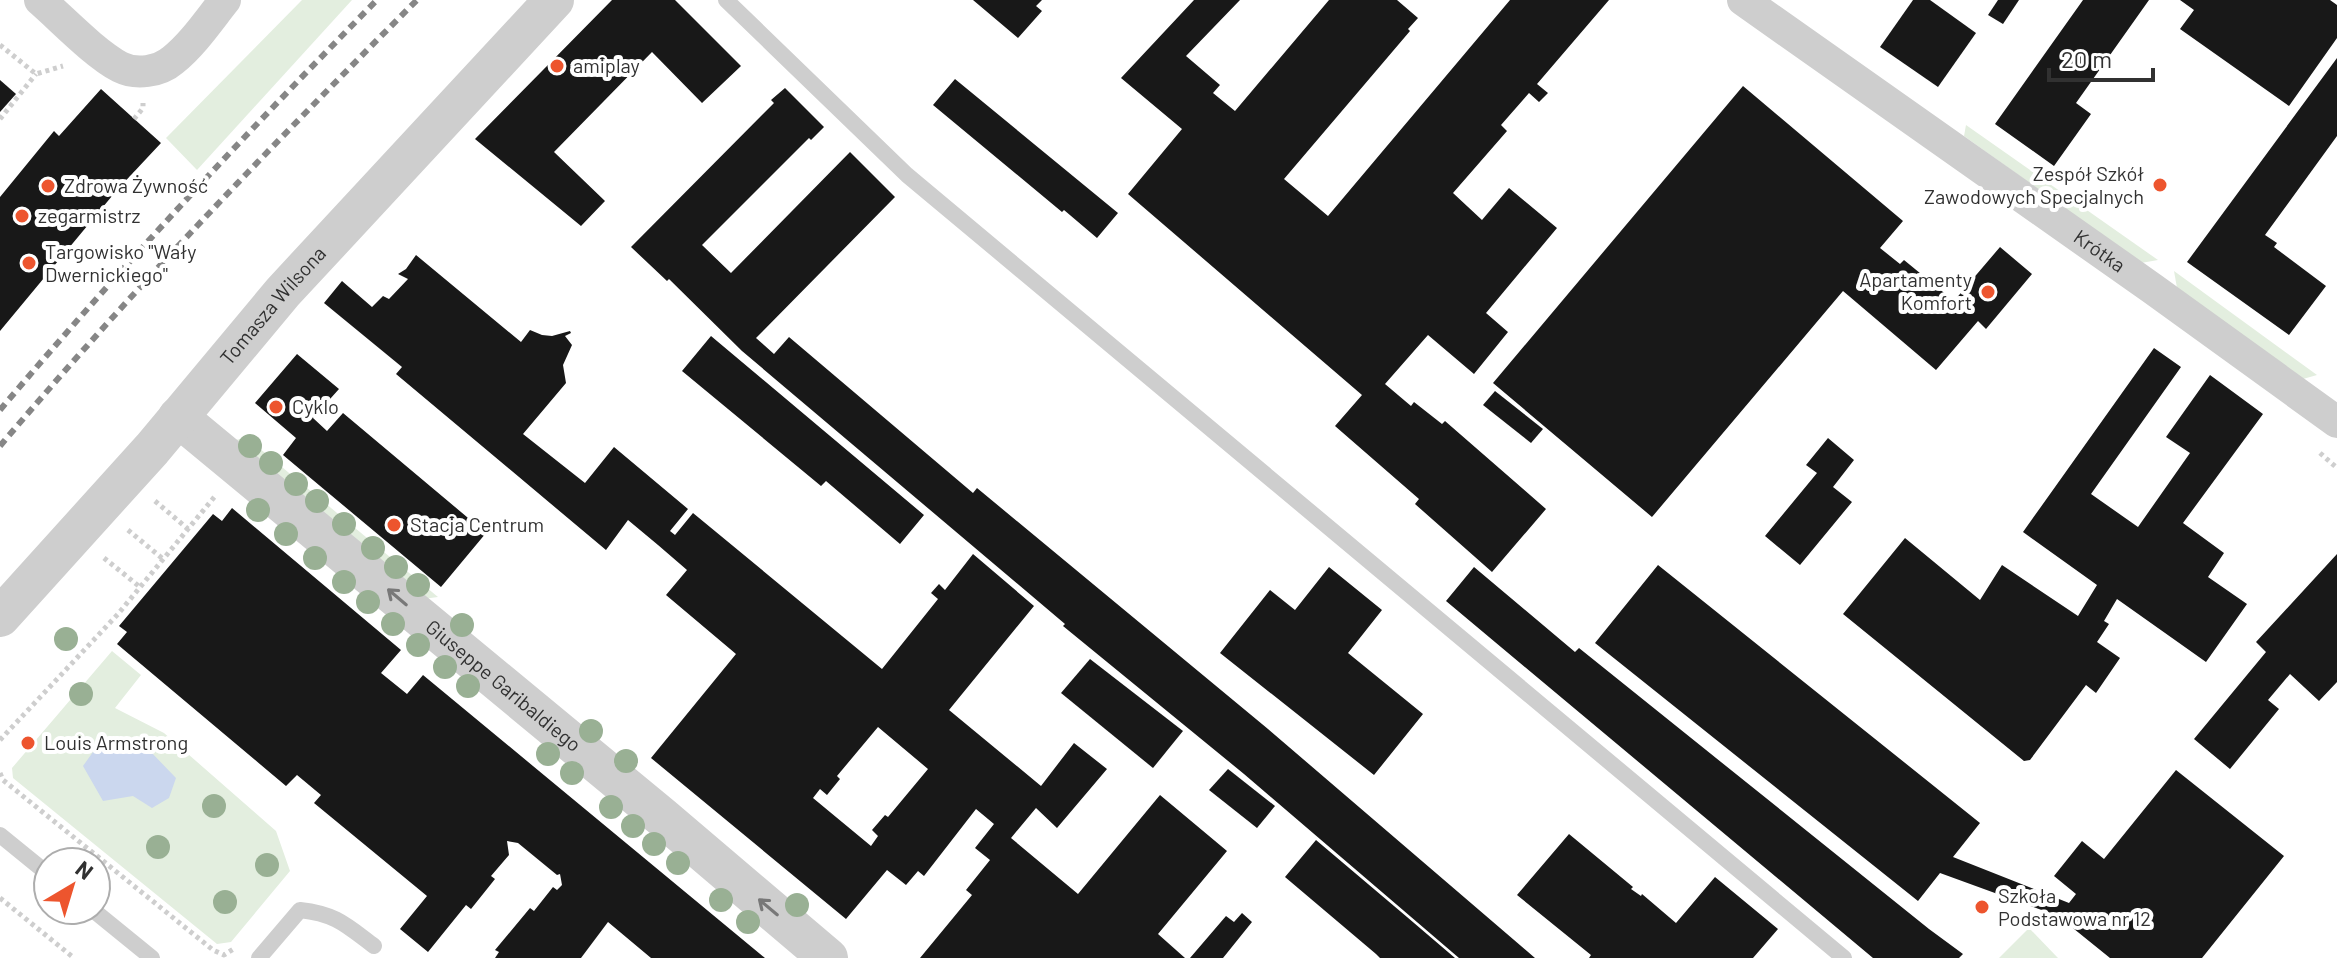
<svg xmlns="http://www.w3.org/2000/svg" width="2337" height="958" viewBox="0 0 2337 958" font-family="Barlow,sans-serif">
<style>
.green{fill:#e3eedf}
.water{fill:#cbd7ee}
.building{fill:#181818;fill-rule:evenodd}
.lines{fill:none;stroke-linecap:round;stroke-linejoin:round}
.path{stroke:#cecece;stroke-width:5;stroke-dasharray:4 4;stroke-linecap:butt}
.service{stroke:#cecece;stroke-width:16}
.minor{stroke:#cecece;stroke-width:32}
.tertiary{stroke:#cecece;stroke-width:40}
.rail{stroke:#868686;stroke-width:6;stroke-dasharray:8 6;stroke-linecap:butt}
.tree{fill:#99b094}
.oneway{stroke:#787878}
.poi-dot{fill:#ed552e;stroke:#fff;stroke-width:3}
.labels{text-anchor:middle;stroke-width:8;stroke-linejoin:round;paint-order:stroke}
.poi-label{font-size:20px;fill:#313131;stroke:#fff;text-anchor:start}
.street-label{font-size:20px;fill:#313131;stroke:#fff}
</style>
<rect width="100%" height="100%" fill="#fff"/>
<g class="green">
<polygon points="302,0 352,0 197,170 166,138"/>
<polygon points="1966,125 2158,260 2141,263 1964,136"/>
<polygon points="2174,271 2317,375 2303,379 2177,288"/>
<polygon points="247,438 438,597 423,599 235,440"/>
<polygon points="112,651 141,675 115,708 164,733 276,831 290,871 231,942 217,944 13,778 12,768"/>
<polygon points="2029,928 2058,958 1999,958"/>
</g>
<polygon class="water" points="98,745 148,749 176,778 169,798 152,808 133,796 103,801 83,766"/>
<g class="building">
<polygon points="612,0 675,0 741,66 702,103 652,52 554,152 605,201 581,226 475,139"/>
<polygon points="973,0 1042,0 1036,6 1042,11 1018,38"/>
<polygon points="1194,0 1240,0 1186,56 1220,85 1213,93 1235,111 1329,0 1397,0 1418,18 1408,29 1410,31 1284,179 1328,216 1510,0 1609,0 1537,84 1548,93 1539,102 1529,93 1501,125 1507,131 1453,193 1482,220 1509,188 1557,228 1486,313 1508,332 1474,374 1428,335 1385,384 1411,406 1414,402 1442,424 1445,421 1546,509 1492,572 1415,504 1419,499 1335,426 1362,395 1128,194 1182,129 1121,78"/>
<polygon points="1913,0 1930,0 1976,33 1938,87 1880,47"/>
<polygon points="1998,0 2019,0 2003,24 1988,15"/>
<polygon points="2083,0 2149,0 2076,103 2091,114 2054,166 1995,124"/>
<polygon points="2180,0 2330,0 2337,5 2337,38 2289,106 2180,29 2194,10"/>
<polygon points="2337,58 2337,136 2265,235 2277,243 2274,247 2326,286 2289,335 2187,262"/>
<polygon points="955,79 1118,213 1097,238 1064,210 1062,212 933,105"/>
<polygon points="0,80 16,94 0,112"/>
<polygon points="1743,86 1903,221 1880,248 1900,264 1904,260 1954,301 2000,247 2032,274 1986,329 1978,321 1936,370 1843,291 1652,517 1493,383"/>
<polygon points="785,88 824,127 811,140 809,138 702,245 731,273 850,152 895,197 756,338 774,354 789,337 973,493 977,488 1268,729 1535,958 1459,958 1244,774 1063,626 1065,624 742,351 669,279 667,281 631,247 774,103 771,100"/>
<polygon points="101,89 161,143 117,190 0,331 0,197 54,131 59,136"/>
<path d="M416 255 521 342 530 330 542 335 552 336 570 331 571 333 565 336 572 345 563 365 566 383 523 434 585 483 614 447 688 509 670 531 675 535 693 513 882 669 938 599 931 593 939 584 945 590 973 554 1034 606 949 710 1041 786 1074 743 1107 769 1057 828 1036 808 1011 838 1078 894 1160 795 1227 851 1158 934 1185 958H920L972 895 966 890 990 860 975 848 994 824 976 809 924 876 918 871 906 885 887 870 846 919 651 758 736 654 666 595 687 570 658 545 628 520 606 550 396 374 402 367 324 303 342 281 372 307 383 296 389 299 408 279 398 274 406 269ZM878 727 928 769 888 817 885 815 872 830 878 836 871 846 813 798 820 789 827 795 840 779 837 776Z"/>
<polygon points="711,336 924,515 900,544 826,481 821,486 682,371"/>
<polygon points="2154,348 2181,367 2091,494 2138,527 2190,453 2166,437 2210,375 2263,414 2183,523 2224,553 2208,577 2247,604 2206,662 2117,599 2104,621 2109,624 2097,642 2120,658 2096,693 2086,685 2030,760 2024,761 1843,614 1905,538 1980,600 2002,565 2078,616 2097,585 2023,532"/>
<polygon points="297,354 339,389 313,418 327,431 343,413 486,533 441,587 283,455 296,438 255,403"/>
<polygon points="1495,391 1543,429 1531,443 1483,405"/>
<polygon points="1828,438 1854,460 1833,487 1852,502 1800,565 1765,536 1817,473 1806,465"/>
<polygon points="232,508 401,650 381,673 407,694 423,675 765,958 651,958 608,922 581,958 495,958 499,952 495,950 530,908 534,911 553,887 557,890 562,885 560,874 557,875 518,843 507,841 509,855 491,876 495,879 471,909 466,905 428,952 400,929 427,896 314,803 321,795 297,775 286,786 117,644 127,632 119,626 213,514 222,521"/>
<polygon points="2337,554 2337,682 2319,701 2290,674 2268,700 2279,709 2230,769 2194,739 2266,652 2256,642"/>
<polygon points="1658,565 1980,823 1953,857 2069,903 2076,894 2054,876 2082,841 2104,859 2176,770 2284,856 2202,958 2110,958 2058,916 1940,873 1918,901 1595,643"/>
<polygon points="1329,567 1382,610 1348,653 1423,714 1374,775 1220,653 1270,590 1295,610"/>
<polygon points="1474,567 1575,652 1579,648 1929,929 1963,954 1959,958 1873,958 1446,601"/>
<polygon points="1090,659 1183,731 1153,768 1061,693"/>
<polygon points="1228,769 1275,806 1257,828 1209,790"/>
<polygon points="1569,834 1633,887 1631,889 1641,896 1642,894 1676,923 1715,877 1778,929 1753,958 1589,958 1591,955 1517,895"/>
<polygon points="1316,840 1407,917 1455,958 1380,958 1376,954 1285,877"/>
<polygon points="1242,913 1252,922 1223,958 1190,958 1226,916 1234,922"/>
</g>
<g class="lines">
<g class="path">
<polyline points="0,45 36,74 63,66"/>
<polyline points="0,119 36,74"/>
<polyline points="134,119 143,108 143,103"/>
<polyline points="2320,453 2337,468"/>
<polyline points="155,501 188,529"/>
<polyline points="128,530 163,559"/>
<polyline points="104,558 140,587"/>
<polyline points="0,740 118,614 216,495"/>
<polyline points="0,773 3,780 213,950 224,955 235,948"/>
<polyline points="0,898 74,958"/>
</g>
<g class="service">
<polyline points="726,0 907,175 1844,958"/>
<polyline points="0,835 48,874"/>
<polyline points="93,910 152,958"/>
<path d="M259 958 300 910C336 914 346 925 374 946"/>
</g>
<g class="minor">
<path d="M40 0C63 20 94 53 120 67 136 75 159 72 173 60 193 44 209 20 225 0"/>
<path id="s1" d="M1743 0 2153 289 2337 422"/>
</g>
<g class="tertiary">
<path id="s2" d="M178 417 662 817 828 958"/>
<path id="s3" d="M0 617 152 449 283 292 554 0"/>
</g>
<g class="rail">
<path d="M0 410C120 268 246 133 377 0"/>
<path d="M0 446C132 290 273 144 417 0"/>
</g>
</g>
<g class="tree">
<circle cx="250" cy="446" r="12"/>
<circle cx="271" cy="463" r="12"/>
<circle cx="296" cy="484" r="12"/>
<circle cx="317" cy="501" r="12"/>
<circle cx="258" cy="510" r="12"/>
<circle cx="344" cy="524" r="12"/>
<circle cx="286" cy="534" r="12"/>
<circle cx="373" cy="548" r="12"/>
<circle cx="315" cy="558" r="12"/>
<circle cx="396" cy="567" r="12"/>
<circle cx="344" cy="582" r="12"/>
<circle cx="418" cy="585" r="12"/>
<circle cx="368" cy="602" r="12"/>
<circle cx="393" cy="624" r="12"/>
<circle cx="462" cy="625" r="12"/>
<circle cx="66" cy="639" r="12"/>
<circle cx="418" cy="645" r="12"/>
<circle cx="445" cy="667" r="12"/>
<circle cx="468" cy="686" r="12"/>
<circle cx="81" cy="694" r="12"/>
<circle cx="591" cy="731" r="12"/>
<circle cx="548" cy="754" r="12"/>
<circle cx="626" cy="761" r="12"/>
<circle cx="572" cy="773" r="12"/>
<circle cx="214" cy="806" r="12"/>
<circle cx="611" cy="807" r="12"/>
<circle cx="633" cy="826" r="12"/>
<circle cx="654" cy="844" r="12"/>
<circle cx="158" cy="847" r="12"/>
<circle cx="678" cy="863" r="12"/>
<circle cx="267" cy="865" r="12"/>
<circle cx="721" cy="900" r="12"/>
<circle cx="225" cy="902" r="12"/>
<circle cx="797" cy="905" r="12"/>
<circle cx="748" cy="922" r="12"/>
</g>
<defs><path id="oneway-shaft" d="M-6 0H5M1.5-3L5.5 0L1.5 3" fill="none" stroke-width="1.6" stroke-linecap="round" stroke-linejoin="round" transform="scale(2)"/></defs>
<g class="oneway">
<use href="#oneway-shaft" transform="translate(397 597) rotate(-140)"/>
<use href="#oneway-shaft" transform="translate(768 907) rotate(-140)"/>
</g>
<g class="poi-dot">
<circle cx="557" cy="66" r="8"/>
<circle cx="2160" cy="185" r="8"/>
<circle cx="48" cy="186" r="8"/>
<circle cx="22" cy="216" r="8"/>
<circle cx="29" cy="263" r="8"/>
<circle cx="1988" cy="292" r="8"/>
<circle cx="276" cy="407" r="8"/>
<circle cx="394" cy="525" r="8"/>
<circle cx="28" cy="743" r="8"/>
<circle cx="1982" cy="907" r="8"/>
</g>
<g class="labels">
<g class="poi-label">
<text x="573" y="73">amiplay</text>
<text x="2144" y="181" text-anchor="end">Zespół Szkół<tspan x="2144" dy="23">Zawodowych Specjalnych</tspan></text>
<text x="64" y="193">Zdrowa Żywność</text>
<text x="38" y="223">zegarmistrz</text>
<text x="45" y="259">Targowisko "Wały<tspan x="45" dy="23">Dwernickiego"</tspan></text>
<text x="1972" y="287" text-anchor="end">Apartamenty<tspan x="1972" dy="23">Komfort</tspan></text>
<text x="292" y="414">Cyklo</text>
<text x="410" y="532">Stacja Centrum</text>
<text x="44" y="750">Louis Armstrong</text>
<text x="1998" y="903">Szkoła<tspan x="1998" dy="23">Podstawowa nr 12</tspan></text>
</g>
<g class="street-label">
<text dy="7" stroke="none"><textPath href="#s1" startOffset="436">Krótka</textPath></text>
<text dy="7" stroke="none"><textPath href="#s3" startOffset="414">Tomasza Wilsona</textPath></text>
<text dy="7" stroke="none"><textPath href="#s2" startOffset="422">Giuseppe Garibaldiego</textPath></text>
</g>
</g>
<g transform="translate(72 886) rotate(38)"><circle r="38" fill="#ffffff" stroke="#adadad" stroke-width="2"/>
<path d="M0-6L14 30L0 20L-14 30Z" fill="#ed552e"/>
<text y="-12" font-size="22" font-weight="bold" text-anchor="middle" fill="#313131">N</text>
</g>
<path d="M2049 68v12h104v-12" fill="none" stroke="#313131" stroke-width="4"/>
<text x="2061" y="68" font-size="24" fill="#313131" stroke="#ffffff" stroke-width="6" paint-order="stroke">20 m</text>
</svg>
